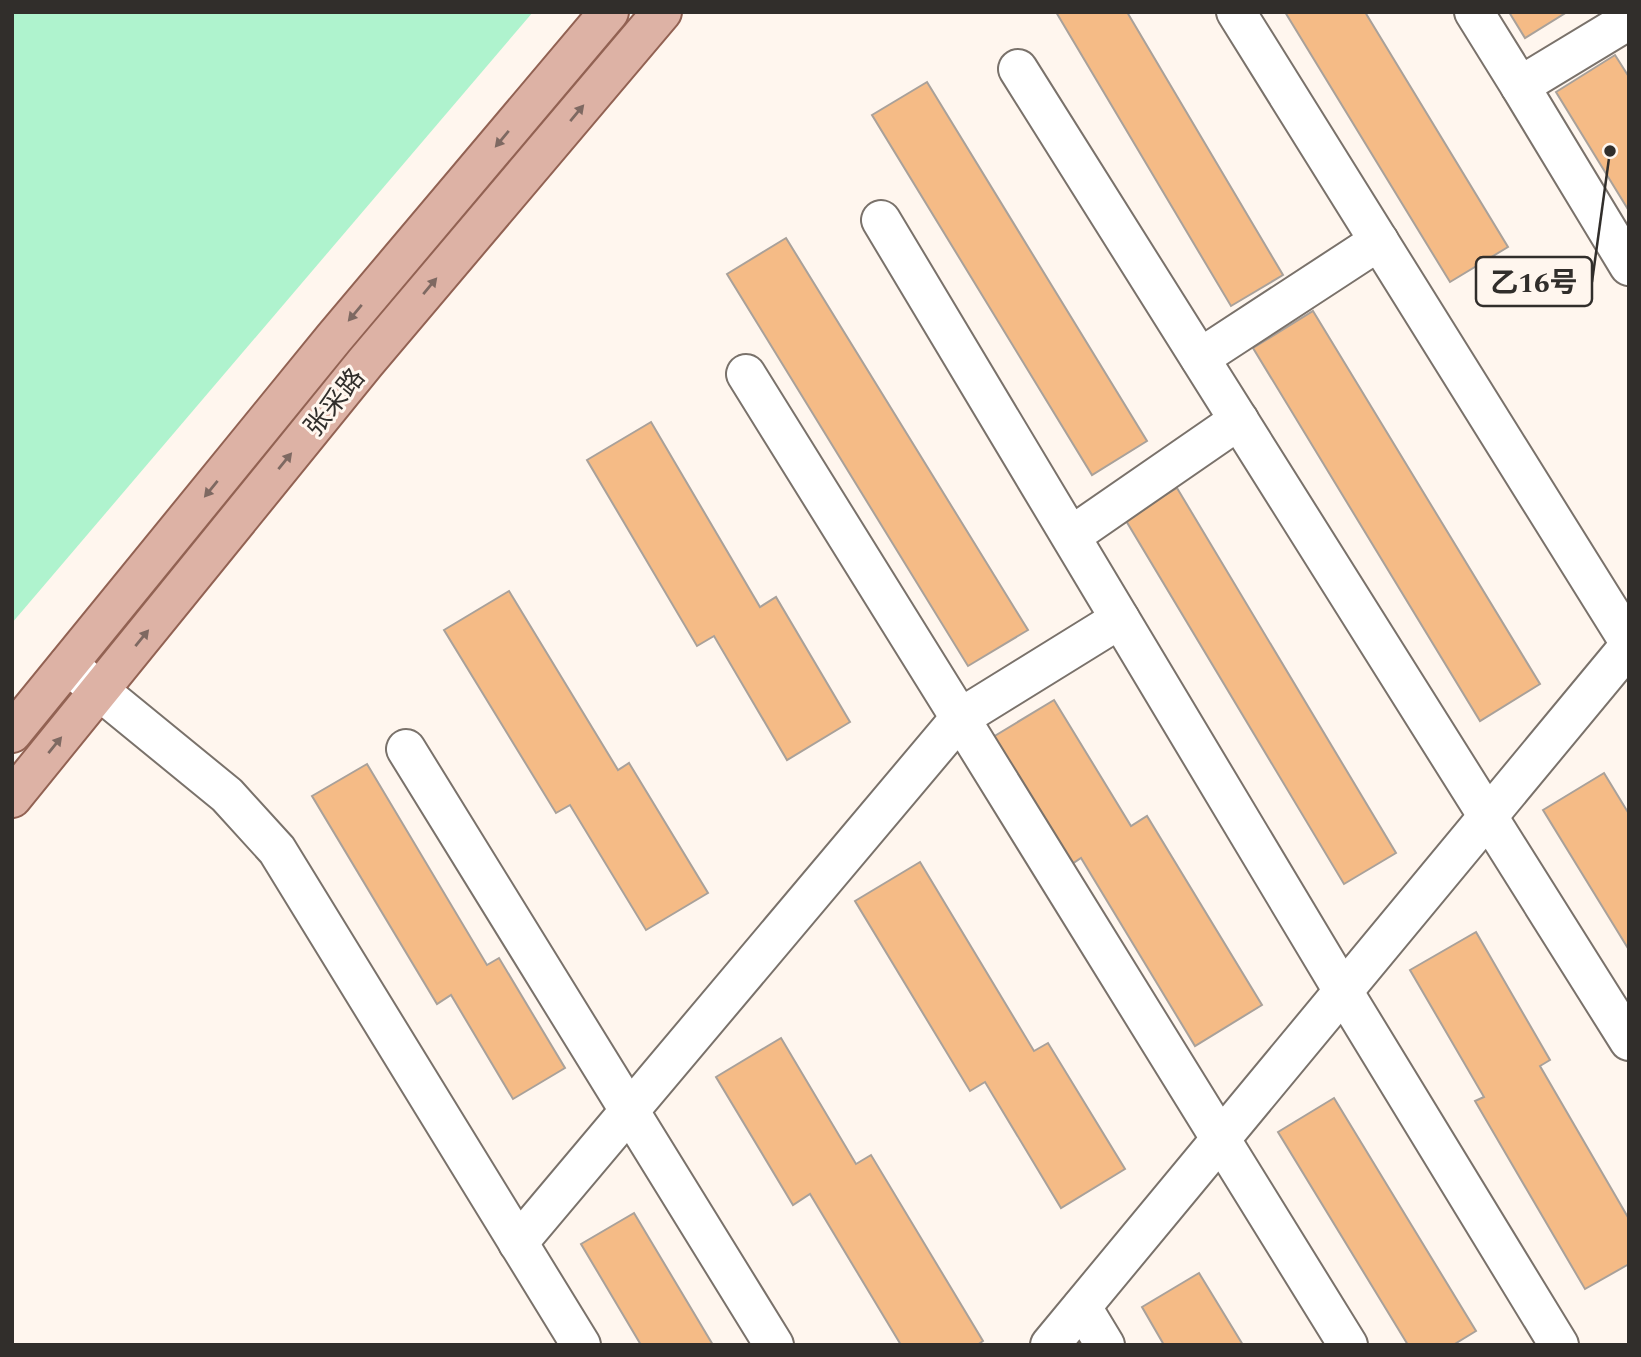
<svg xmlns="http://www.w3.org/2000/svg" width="1641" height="1357" viewBox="0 0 1641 1357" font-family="Spectral,'Noto Sans SC',serif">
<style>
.green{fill:#aff3ce}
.building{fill:#f5bb86;stroke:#a9a19a;stroke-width:2}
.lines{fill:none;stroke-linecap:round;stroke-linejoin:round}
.minor-casing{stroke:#7a726b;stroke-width:42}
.major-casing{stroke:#926253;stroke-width:42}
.minor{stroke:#fff;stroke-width:38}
.major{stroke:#ddb2a5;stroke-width:38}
.oneway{fill:#7e6962}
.labels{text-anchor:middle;stroke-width:6;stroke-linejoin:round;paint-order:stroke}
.street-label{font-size:26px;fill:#312e2b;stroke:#fff6ee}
.leader{fill:none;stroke:#312e2b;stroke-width:2.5}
.callout-dot{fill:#312e2b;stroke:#fff6ee;stroke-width:2.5}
.callout{fill:#fff6ee;stroke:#312e2b;stroke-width:2.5}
.callout-label{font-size:28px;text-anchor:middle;font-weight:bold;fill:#312e2b}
</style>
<rect width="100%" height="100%" fill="#fff6ee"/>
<polygon class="green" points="12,12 533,12 12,623"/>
<g class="building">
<polygon points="1056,12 1127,12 1283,275 1231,306"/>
<polygon points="1285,12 1365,12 1508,247 1450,282"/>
<polygon points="1509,12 1567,12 1525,38"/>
<polygon points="1615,55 1629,77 1629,211 1556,92"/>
<polygon points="927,82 1147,441 1092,475 872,115"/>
<polygon points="786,238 1028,630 968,666 727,274"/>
<polygon points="1313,311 1540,684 1480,721 1253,348"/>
<polygon points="651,422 760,607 776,597 850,722 787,760 714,636 697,646 587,460"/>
<polygon points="1177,488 1396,853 1344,884 1125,519"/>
<polygon points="509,591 618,770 629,763 708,893 646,930 570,805 556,813 444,630"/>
<polygon points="1054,700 1131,826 1147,816 1262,1005 1195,1046 1081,858 1066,868 988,740"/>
<polygon points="367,764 487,965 499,958 565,1068 513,1099 451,995 437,1004 312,796"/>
<polygon points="1604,773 1629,814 1629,950 1543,810"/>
<polygon points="920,862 1034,1051 1048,1043 1125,1169 1061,1208 985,1082 970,1091 855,901"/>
<polygon points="1476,932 1550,1060 1540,1066 1629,1219 1629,1264 1585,1289 1475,1101 1484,1097 1410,970"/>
<polygon points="781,1038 856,1164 871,1155 983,1341 977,1345 901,1345 810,1194 793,1205 716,1077"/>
<polygon points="1334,1098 1476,1331 1453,1345 1408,1345 1278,1132"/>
<polygon points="634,1213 713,1345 641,1345 581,1244"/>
<polygon points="1199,1273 1243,1345 1164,1345 1142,1307"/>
</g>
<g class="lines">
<defs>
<g id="minor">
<polyline points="1236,12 1629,642"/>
<polyline points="1474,12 1520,86"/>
<polyline points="1629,20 1520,86 1629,266"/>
<polyline points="1018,69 1629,1041"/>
<polyline points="881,220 1343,991 1559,1345"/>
<polyline points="1200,358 1379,241"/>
<polyline points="746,374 960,718 1120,619"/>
<polyline points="1071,536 1239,420"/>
<polyline points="68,665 227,795 277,850 581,1345"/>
<polyline points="406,749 774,1345"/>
<polyline points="518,1243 960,718 1348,1345"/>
<polyline points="1082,1307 1105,1345"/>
<polyline points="1050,1345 1629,646"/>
</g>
<g id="major">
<polyline points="12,733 334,338 609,12"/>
<polyline points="12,798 365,363 662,12"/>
</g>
</defs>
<use href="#minor" class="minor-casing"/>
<use href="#major" class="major-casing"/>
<use href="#minor" class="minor"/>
<use href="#major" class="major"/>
</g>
<defs><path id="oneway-solid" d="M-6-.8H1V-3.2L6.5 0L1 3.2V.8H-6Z" transform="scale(1.75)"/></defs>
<g class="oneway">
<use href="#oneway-solid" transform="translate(577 113) rotate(-50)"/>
<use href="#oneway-solid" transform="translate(502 139) rotate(130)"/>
<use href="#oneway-solid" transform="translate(430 286) rotate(-50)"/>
<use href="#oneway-solid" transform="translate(355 313) rotate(130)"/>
<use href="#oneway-solid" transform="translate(285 461) rotate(-51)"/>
<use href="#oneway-solid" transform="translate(211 489) rotate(129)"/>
<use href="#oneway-solid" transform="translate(142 638) rotate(-51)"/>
<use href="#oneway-solid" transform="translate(55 745) rotate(-51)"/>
</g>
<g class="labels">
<g class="street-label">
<text transform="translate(334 402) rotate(-51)" y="9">张采路</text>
</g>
</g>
<path class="leader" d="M1610 151L1592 282"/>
<circle class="callout-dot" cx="1610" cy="151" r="7"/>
<rect class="callout" x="1476" y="257" width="116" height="49" rx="7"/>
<g class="callout-label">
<text x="1534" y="292">乙16号</text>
</g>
<rect width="1641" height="1357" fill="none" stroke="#312e2b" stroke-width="28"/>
</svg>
